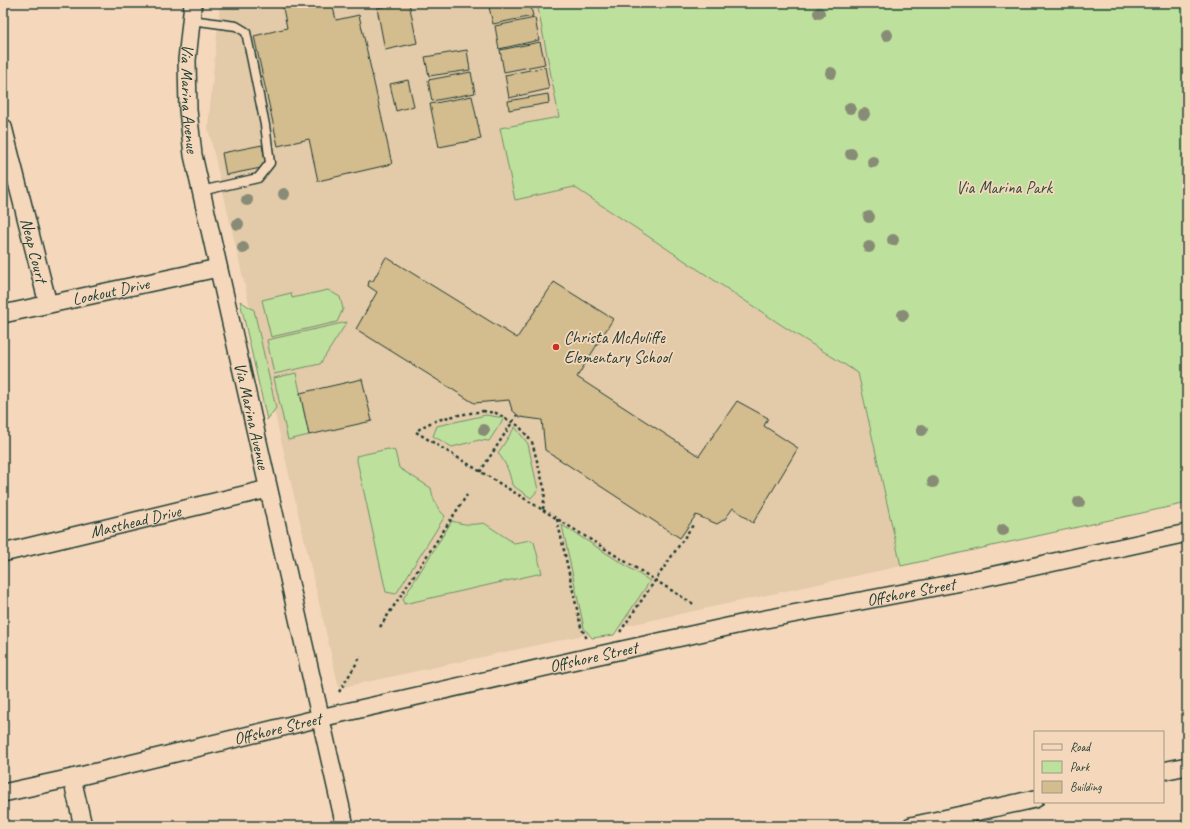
<svg xmlns="http://www.w3.org/2000/svg" width="1190" height="829" viewBox="0 0 1190 829" font-family="Caveat,sans-serif">
<style>
.built{fill:#e3caa9}
.green{fill:#bde19c;stroke:#6e8f68}
.building{fill:#d3bc8e;stroke:#1f3d34}
.lines{fill:none;stroke-linecap:round;stroke-linejoin:round}
.service-casing{stroke:#1f3d34;stroke-width:11}
.minor-casing{stroke:#1f3d34;stroke-width:20}
.path{stroke:#1f3d34;stroke-width:2.5;stroke-dasharray:3 3;stroke-linecap:butt}
.service{stroke:#f5d8bb;stroke-width:8}
.minor{stroke:#f5d8bb;stroke-width:17}
.tree{fill:#888c76}
.poi-dot{fill:#c8321e;stroke:#f5d8bb;stroke-width:1.5}
.labels{text-anchor:middle;stroke-width:3.5;stroke-linejoin:round;paint-order:stroke}
.street-label{font-size:17px;fill:#1f3d34;stroke:#f5d8bb}
.park-label{font-size:17px;fill:#2f4d3e;stroke:#f5d8bb}
.poi-label{font-size:17px;fill:#1f3d34;stroke:#f5d8bb;text-anchor:start}
</style>
<rect width="100%" height="100%" fill="#f5d8bb"/>
<filter id="ink" filterUnits="userSpaceOnUse"><feTurbulence type="fractalNoise" baseFrequency=".025" numOctaves="2"/><feDisplacementMap in="SourceGraphic" scale="8" xChannelSelector="R" yChannelSelector="G"/><feConvolveMatrix kernelMatrix="1 2 1 2 8 2 1 2 1" color-interpolation-filters="sRGB"/></filter>
<g filter="url(#ink)">
<polygon class="built" points="220,3 774,3 901,566 339,688 208,128"/>
<g class="green">
<polygon points="537,3 1187,3 1187,503 901,566 858,373 783,326 574,187 515,200 500,128 559,117"/>
<polygon points="328,290 340,297 343,309 337,322 271,337 262,300 291,293 292,298"/>
<polygon points="240,301 254,310 276,408 267,420"/>
<polygon points="347,322 320,364 274,374 267,340"/>
<polygon points="296,373 309,435 288,440 274,378"/>
<polygon points="486,415 504,418 489,441 479,440 452,447 433,436 437,426"/>
<path d="M515 427 528 444 538 490 531 498 512 485C510 473 506 463 498 453Z"/>
<path d="M388 449 395 451 399 468 431 488C433 499 436 508 445 516L396 594 386 592 356 456Z"/>
<path d="M452 521C464 525 473 525 484 523L514 543 531 540 534 542 542 573 404 604 403 599Z"/>
<polygon points="562,525 650,581 614,635 592,638 584,628"/>
</g>
<g class="building">
<polygon points="282,3 332,3 336,20 359,15 392,164 318,181 309,139 278,146 254,36 287,28"/>
<polygon points="403,3 409,3 417,43 385,50 377,8"/>
<polygon points="488,3 530,3 533,16 493,24"/>
<polygon points="535,18 539,40 499,49 495,26"/>
<polygon points="540,42 545,64 504,72 500,50"/>
<polygon points="467,50 470,70 429,76 425,57"/>
<polygon points="545,67 549,89 509,98 505,75"/>
<polygon points="471,72 475,93 432,101 428,80"/>
<polygon points="408,80 414,106 396,111 390,84"/>
<polygon points="548,94 549,103 509,110 508,101"/>
<polygon points="472,96 481,139 439,147 430,104"/>
<polygon points="262,145 266,167 226,175 222,153"/>
<polygon points="386,257 517,338 554,282 613,319 577,377 699,456 737,401 768,418 764,426 798,448 753,523 733,508 725,519 717,524 696,515 680,538 545,450 542,420 520,417 512,410 509,400 474,403 356,329 377,292 368,286 369,281 373,281"/>
<polygon points="362,379 372,421 309,435 300,393"/>
</g>
<g class="lines">
<defs>
<polyline id="service" points="191,20 236,26 246,32 265,125 270,163 258,178 201,191"/>
<g id="minor">
<path id="s1" d="M193 3 187 60 188 110 193 155 345 826"/>
<path id="s2" d="M3 127 48 304"/>
<path id="s3" d="M3 314 218 268"/>
<path id="s4" d="M3 553 268 489"/>
<polyline points="1163,771 1187,766"/>
<polyline points="72,778 83,826"/>
<path id="s5" d="M3 793 72 778 320 718 572 661 750 622 972 580 1187 533"/>
<polyline points="911,826 1035,799"/>
</g>
</defs>
<use href="#service" class="service-casing"/>
<use href="#minor" class="minor-casing"/>
<g class="path">
<path d="M483 411 496 413 519 426 532 442 545 491 543 510 416 432C432 417 462 415 483 411Z"/>
<polyline points="480,472 517,415"/>
<polyline points="543,510 695,605"/>
<polyline points="557,519 581,627 587,639"/>
<polyline points="380,627 467,495"/>
<polyline points="620,632 693,525"/>
<polyline points="339,692 361,656"/>
</g>
<use href="#service" class="service"/>
<use href="#minor" class="minor"/>
</g>
<g class="tree">
<circle cx="819" cy="13" r="6"/>
<circle cx="887" cy="35" r="6"/>
<circle cx="831" cy="73" r="6"/>
<circle cx="850" cy="108" r="6"/>
<circle cx="864" cy="114" r="6"/>
<circle cx="851" cy="154" r="6"/>
<circle cx="873" cy="162" r="6"/>
<circle cx="284" cy="194" r="6"/>
<circle cx="247" cy="200" r="6"/>
<circle cx="869" cy="217" r="6"/>
<circle cx="238" cy="224" r="6"/>
<circle cx="893" cy="240" r="6"/>
<circle cx="869" cy="247" r="6"/>
<circle cx="243" cy="248" r="6"/>
<circle cx="903" cy="315" r="6"/>
<circle cx="484" cy="430" r="6"/>
<circle cx="922" cy="430" r="6"/>
<circle cx="933" cy="482" r="6"/>
<circle cx="1079" cy="502" r="6"/>
<circle cx="1003" cy="530" r="6"/>
</g>
</g>
<circle class="poi-dot" cx="556" cy="347" r="4"/>
<g class="labels">
<g class="street-label">
<text dy="6" stroke="none"><textPath href="#s1" startOffset="96">Via Marina Avenue</textPath></text>
<text dy="6" stroke="none"><textPath href="#s2" startOffset="127">Neap Court</textPath></text>
<text dy="6" stroke="none"><textPath href="#s3" startOffset="110">Lookout Drive</textPath></text>
<text dy="6" stroke="none"><textPath href="#s1" startOffset="420">Via Marina Avenue</textPath></text>
<text dy="6" stroke="none"><textPath href="#s4" startOffset="136">Masthead Drive</textPath></text>
<text dy="6" stroke="none"><textPath href="#s5" startOffset="930">Offshore Street</textPath></text>
<text dy="6" stroke="none"><textPath href="#s5" startOffset="606">Offshore Street</textPath></text>
<text dy="6" stroke="none"><textPath href="#s5" startOffset="282">Offshore Street</textPath></text>
</g>
<g class="park-label">
<text x="1004" y="193">Via Marina Park</text>
</g>
<g class="poi-label">
<text x="564" y="343">Christa McAuliffe<tspan x="564" dy="20">Elementary School</tspan></text>
</g>
</g>
<rect width="1190" height="829" fill="none" stroke="#f5d8bb" stroke-width="16"/>
<rect x="8" y="8" width="1174" height="813" fill="none" stroke="#1f3d34" stroke-width="1.5" filter="url(#ink)"/>
<rect x="1034" y="731" width="130" height="72" fill="#f5d8bb" stroke="#9f9a85"/>
<rect x="1042" y="744" width="20" height="6" fill="#f5d8bb" stroke="#9f9a85"/>
<text x="1070" y="751" font-size="12" fill="#1f3d34">Road</text>
<rect x="1042" y="761" width="20" height="12" fill="#bde19c" stroke="#9f9a85"/>
<text x="1070" y="771" font-size="12" fill="#1f3d34">Park</text>
<rect x="1042" y="781" width="20" height="12" fill="#d3bc8e" stroke="#9f9a85"/>
<text x="1070" y="791" font-size="12" fill="#1f3d34">Building</text>
</svg>
